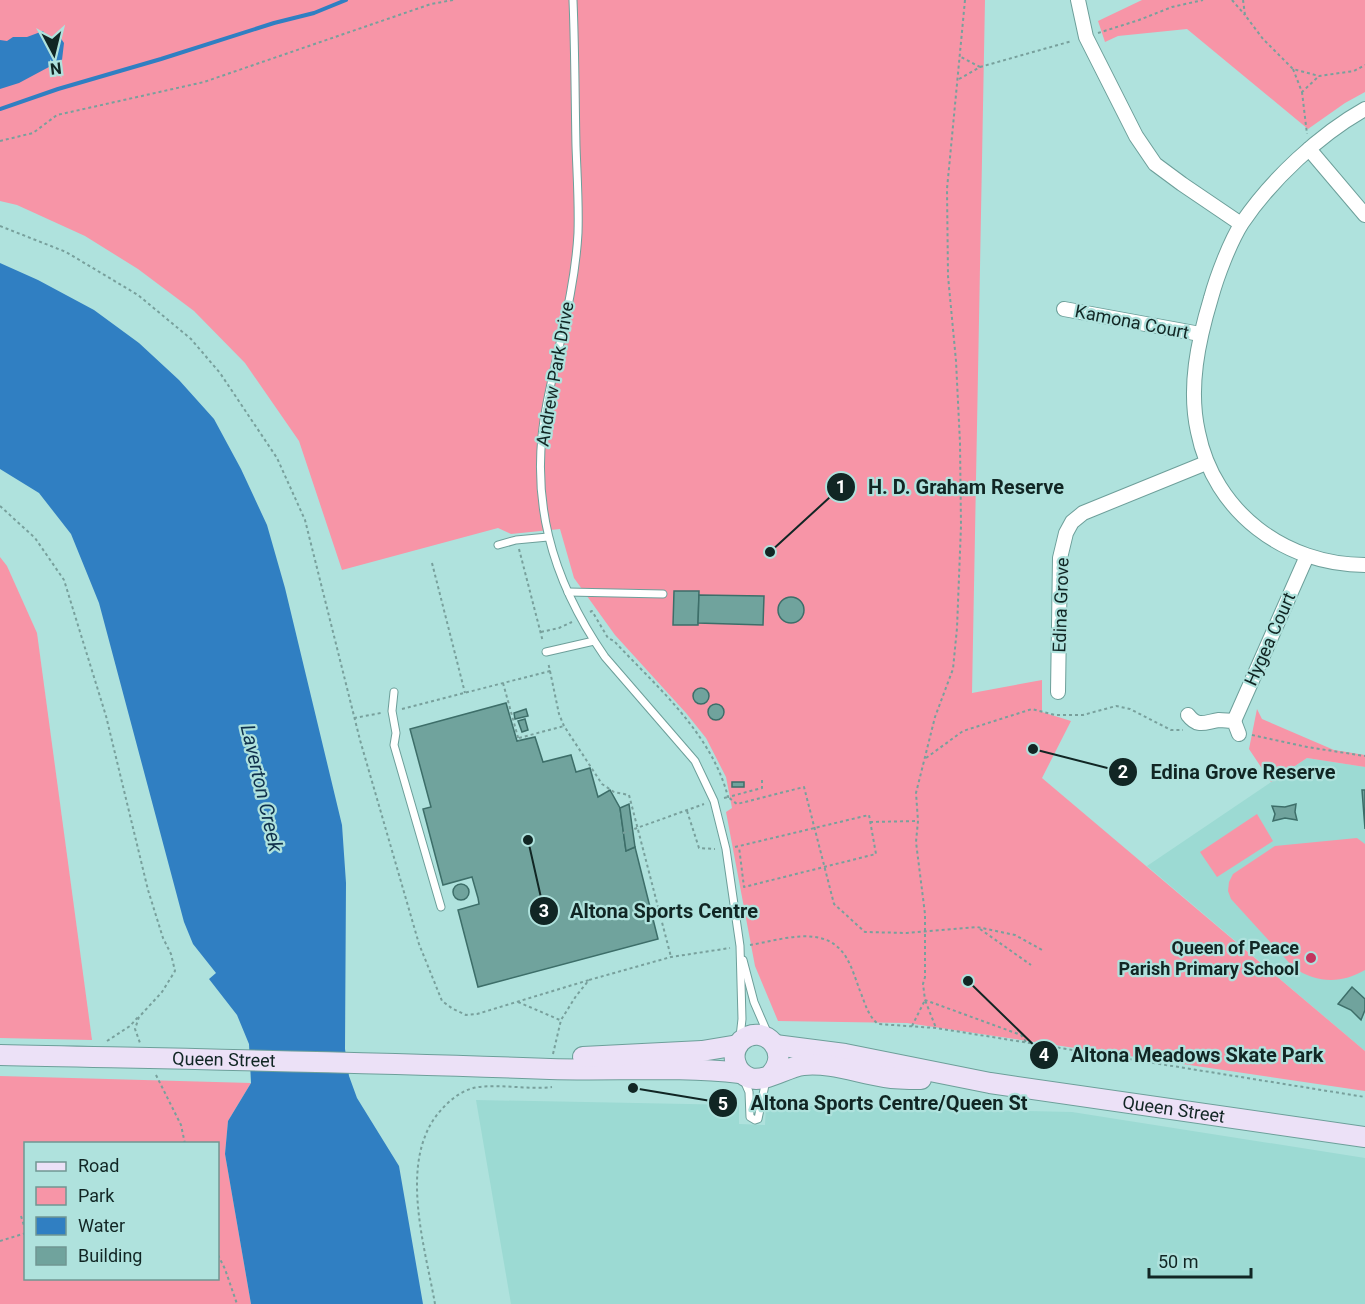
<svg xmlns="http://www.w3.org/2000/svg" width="1365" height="1304" viewBox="0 0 1365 1304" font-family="Roboto,sans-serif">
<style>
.built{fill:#9cdad3}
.green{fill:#f795a7;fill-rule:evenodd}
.water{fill:#307fc2}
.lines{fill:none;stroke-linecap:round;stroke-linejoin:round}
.stream{stroke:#307fc2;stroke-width:4}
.building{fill:#70a39d;stroke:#3d6e69;stroke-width:1.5}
.service-casing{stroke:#6d9f9a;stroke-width:9}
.minor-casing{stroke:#6d9f9a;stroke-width:16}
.secondary-casing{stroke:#6d9f9a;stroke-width:22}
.path{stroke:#78a09c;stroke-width:2;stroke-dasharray:3 3;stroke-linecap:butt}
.service{stroke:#fff;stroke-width:7}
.minor{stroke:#fff;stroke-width:14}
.secondary{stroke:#ece1f7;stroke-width:20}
.poi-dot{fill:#c3345e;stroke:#afe2dd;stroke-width:2}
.labels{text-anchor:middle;stroke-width:4.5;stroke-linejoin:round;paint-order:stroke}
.street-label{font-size:18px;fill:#112624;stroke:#afe2dd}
.poi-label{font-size:18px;font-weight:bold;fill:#112624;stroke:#afe2dd;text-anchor:end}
.water-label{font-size:20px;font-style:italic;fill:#0f2f4b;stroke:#afe2dd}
.leader{fill:none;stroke:#112624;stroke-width:2}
.callout-dot{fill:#112624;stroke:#afe2dd;stroke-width:2}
.mark-label{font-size:18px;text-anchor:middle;font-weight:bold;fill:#fff}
.callout-label{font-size:20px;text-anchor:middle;font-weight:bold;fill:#112624;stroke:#afe2dd;stroke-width:4.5;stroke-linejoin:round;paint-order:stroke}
</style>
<rect width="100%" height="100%" fill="#afe2dd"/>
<g class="built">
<polygon points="1307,758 1365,767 1365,1051 1147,866"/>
<polygon points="476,1100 739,1105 739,1124 765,1125 766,1105 1072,1112 1365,1158 1365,1304 511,1304"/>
</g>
<g class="green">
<polygon points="0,0 985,0 972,693 1042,680 1042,712 1071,721 1042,778 1365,1051 1365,1091 907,1023 778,1021 755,966 726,812 732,808 726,777 706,738 686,713 615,635 574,578 560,529 511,534 498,528 342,570 299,441 245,363 194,311 138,269 85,236 17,205 0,201"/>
<polygon points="1142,0 1365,0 1365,92 1345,103 1308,129 1187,29 1118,36 1105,42 1098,21"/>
<polygon points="0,557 7,566 37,633 92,1040 0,1038"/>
<polygon points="1257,709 1262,719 1334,750 1365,755 1365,767 1307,758 1271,782 1249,749"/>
<polygon points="1257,814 1273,841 1217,877 1200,852"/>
<path d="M1357 838 1365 844V970C1341 984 1317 983 1294 968L1231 899 1228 891 1229 882 1233 874 1275 846Z"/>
<path d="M0 1076 251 1083 228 1121 225 1154 251 1304H0ZM26 1144H218V1278H26Z"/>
</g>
<g class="water">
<polygon points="43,31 47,39 60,37 64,43 62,60 19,83 0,89 0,40 7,41 13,37 27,37"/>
<polygon points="0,263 38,280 94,310 139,343 179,380 214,419 241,469 267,525 285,588 342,825 346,883 345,1049 349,1076 357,1098 399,1166 423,1304 251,1304 225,1154 228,1121 251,1083 249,1044 237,1015 209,979 216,973 193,944 184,922 99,603 71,534 39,493 0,469"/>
</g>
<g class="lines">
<polyline class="stream" points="0,109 58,89 161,59 274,23 314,13 346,0"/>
</g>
<g class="building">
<polygon points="674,591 699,591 698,625 673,625"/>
<polygon points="699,595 764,596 763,625 698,623"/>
<circle cx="791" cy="610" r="13"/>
<circle cx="701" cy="696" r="8"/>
<polygon points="506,703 517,741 535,737 543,762 571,755 576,772 590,768 598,797 610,790 620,808 626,851 635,847 658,939 478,987 458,910 479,904 478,898 472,877 443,885 423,809 431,807 410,729"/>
<circle cx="716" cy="712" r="8"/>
<polygon points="526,709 528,716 515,719 514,713"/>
<polygon points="525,719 528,730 522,732 518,721"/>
<rect x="732" y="782" width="12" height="5"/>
<polygon points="1362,790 1365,790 1365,829"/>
<polygon points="629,804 635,847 626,851 620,808"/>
<polygon points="1296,804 1295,812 1297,820 1285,818 1273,821 1275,814 1272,806 1285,807"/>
<circle cx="461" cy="892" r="8"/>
<polygon points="1352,987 1365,999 1365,1010 1361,1020 1351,1010 1338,1004"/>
</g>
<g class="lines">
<defs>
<g id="service">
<path d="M573 0C575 49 575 97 576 146 577 175 579 204 578 233 575 290 558 347 547 403 528 497 551 579 605 657L695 761 714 801 726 849 740 946 742 1019 740 1037"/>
<polyline points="498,545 516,540 548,537"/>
<polyline points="568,592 663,594"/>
<polyline points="546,652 594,641"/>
<polyline points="394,692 392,711 396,733 394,745 441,907"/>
<polyline points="743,960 754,1002 767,1032"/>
<polyline points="743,1078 749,1092 750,1117 755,1120 758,1119 766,1080"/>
</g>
<g id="minor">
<polyline points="1078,0 1086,37 1136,136 1155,164 1182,184 1241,224"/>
<path d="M1365 109C1320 134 1271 180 1242 223 1230 242 1217 276 1211 298 1198 341 1188 388 1198 432 1214 512 1285 565 1365 565"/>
<polyline points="1309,149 1365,215"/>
<polyline points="1064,309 1200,334"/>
<polyline points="1058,692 1060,558 1066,533 1072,522 1083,513 1206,463"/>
<path d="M1188 715C1198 728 1205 722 1219 720 1224 720 1229 721 1234 721L1239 734"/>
<polyline points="1234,721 1307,556"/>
</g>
<g id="secondary">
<path id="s1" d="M775 1045 845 1054 990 1083 1365 1137"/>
<path id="s2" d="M0 1055C183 1059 367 1062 550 1069 613 1071 677 1066 740 1073"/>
<polyline points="583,1057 702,1051 738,1045"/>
<path d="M769 1076C794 1053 763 1021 741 1041 729 1053 735 1073 750 1078 764 1083 787 1067 803 1065 830 1062 858 1073 885 1077 897 1079 909 1079 921 1079"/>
</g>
</defs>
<use href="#service" class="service-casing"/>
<use href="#minor" class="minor-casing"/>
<use href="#secondary" class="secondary-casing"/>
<g class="path">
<polyline points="965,0 947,189 948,276 956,361 960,443 961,526 957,628 953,669 935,717 916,793 918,821 916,842 925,914 925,977 923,984 925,1000 1021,1035 1026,1042"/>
<polyline points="1232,0 1245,15"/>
<polyline points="1243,0 1245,15 1263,39 1293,69 1319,76 1354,71 1365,65"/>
<polyline points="1098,33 1139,20 1172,7 1203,0"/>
<polyline points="980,67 1072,41"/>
<polyline points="1293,69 1302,92 1319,76"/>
<polyline points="959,79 980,67 961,57"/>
<polyline points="1302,92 1307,134"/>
<polyline points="0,141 33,133 57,115 204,82 431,4 453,0"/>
<polyline points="0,226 66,252 138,295 191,339 220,373 277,458 305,520 360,740 419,944 442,1001 453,1009 466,1015 477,1014 589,980"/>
<polyline points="0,506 35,538 64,580 106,716 148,890 163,938 171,954 175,971 162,992 139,1017 135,1029 140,1043"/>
<polyline points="519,549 543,642"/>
<polyline points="432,563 465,693"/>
<path d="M590 612 592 611 608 638 614 641C657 687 712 734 728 797L762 788V778"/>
<polyline points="541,632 559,628 572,622"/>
<polyline points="550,671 559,714 564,726 602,784 614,792 629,795 671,957"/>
<polyline points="503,683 519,741"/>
<polyline points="402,709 550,671 548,662"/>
<polyline points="354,718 381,713"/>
<polyline points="1252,735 1307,747 1365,756"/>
<polyline points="519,738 564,726"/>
<polyline points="926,758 963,731 1032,709 1055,715 1083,715 1116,706 1130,709 1171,730 1183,730"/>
<polyline points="724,798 728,797 737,804 804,787 834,904 865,932 907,933 977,927 1015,935 1044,951"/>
<polyline points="687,811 699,848 715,849"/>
<polyline points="870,822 918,821"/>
<polyline points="623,833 704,804"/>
<polyline points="735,847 869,815 876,854 744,887 739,847"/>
<polyline points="980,929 1031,965"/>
<path d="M750 945C781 940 825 923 846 957 852 967 856 980 860 991 865 1003 868 1016 878 1024L936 1028 1365 1097"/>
<polyline points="518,1002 560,1020"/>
<polyline points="912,1026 925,1000 936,1028"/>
<polyline points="107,1041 130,1026 138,1017"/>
<polyline points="553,1054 561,1020 576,996 589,980 671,957 730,948"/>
<polyline points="156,1075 181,1125 185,1144"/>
<polyline points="21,1216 26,1232"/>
<polyline points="0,1241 26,1233"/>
<polyline points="218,1255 225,1269 237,1304"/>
<path d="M435 1304C425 1246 397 1159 441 1110 451 1099 463 1089 479 1087 502 1084 529 1090 552 1087"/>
</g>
<use href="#service" class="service"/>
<use href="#minor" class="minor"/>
<use href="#secondary" class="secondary"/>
</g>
<circle class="poi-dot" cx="1311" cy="958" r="6"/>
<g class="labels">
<g class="street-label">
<text transform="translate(1132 322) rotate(11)" y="6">Kamona Court</text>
<text transform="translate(555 374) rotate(-80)" y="6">Andrew Park Drive</text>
<text transform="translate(1061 605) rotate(-88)" y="6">Edina Grove</text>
<text transform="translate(1270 639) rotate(-66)" y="6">Hygea Court</text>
<text dy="6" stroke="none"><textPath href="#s2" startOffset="224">Queen Street</textPath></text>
<text dy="6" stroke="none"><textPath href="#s1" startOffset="404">Queen Street</textPath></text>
</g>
<g class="poi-label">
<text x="1299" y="954">Queen of Peace<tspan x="1299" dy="21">Parish Primary School</tspan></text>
</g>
<g class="water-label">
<text transform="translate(262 788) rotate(77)" y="7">Laverton Creek</text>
</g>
</g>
<path class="leader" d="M770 552L841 487M1033 749L1123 772M528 840L544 911M968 981L1044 1055M633 1088L723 1103"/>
<g class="callout-dot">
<circle cx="770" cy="552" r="6"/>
<circle cx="1033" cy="749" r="6"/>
<circle cx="528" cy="840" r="6"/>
<circle cx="968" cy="981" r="6"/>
<circle cx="633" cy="1088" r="6"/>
<circle cx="841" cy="487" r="15"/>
<circle cx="1123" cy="772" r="15"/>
<circle cx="544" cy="911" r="15"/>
<circle cx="1044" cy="1055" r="15"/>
<circle cx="723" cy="1103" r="15"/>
</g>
<g class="mark-label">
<text x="841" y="493">1</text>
<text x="1123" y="778">2</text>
<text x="544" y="917">3</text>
<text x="1044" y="1061">4</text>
<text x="723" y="1110">5</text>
</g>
<g class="callout-label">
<text x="966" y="494">H. D. Graham Reserve</text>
<text x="1243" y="779">Edina Grove Reserve</text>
<text x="664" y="918">Altona Sports Centre</text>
<text x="1197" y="1062">Altona Meadows Skate Park</text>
<text x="889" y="1110">Altona Sports Centre/Queen St</text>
</g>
<rect x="24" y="1142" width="195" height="138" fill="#afe2dd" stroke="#709793" stroke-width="1.5"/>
<rect x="36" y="1162" width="30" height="9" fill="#ece1f7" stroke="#709793" stroke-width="1.5"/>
<text x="78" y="1172" font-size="18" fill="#112624">Road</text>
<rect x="36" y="1187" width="30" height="18" fill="#f795a7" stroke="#709793" stroke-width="1.5"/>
<text x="78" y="1202" font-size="18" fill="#112624">Park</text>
<rect x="36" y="1217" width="30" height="18" fill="#307fc2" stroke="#709793" stroke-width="1.5"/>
<text x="78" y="1232" font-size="18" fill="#112624">Water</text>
<rect x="36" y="1247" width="30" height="18" fill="#70a39d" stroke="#709793" stroke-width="1.5"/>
<text x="78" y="1262" font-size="18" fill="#112624">Building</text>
<g transform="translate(54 54) rotate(173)" stroke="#afe2dd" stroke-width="4.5" paint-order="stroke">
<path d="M0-4.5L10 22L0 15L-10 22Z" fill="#112624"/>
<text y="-9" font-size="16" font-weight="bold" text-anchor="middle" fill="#112624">N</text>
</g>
<path d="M1149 1268v9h102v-9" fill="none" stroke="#112624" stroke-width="3"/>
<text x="1158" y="1268" font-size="18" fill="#112624" stroke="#afe2dd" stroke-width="4.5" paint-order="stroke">50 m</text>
</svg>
